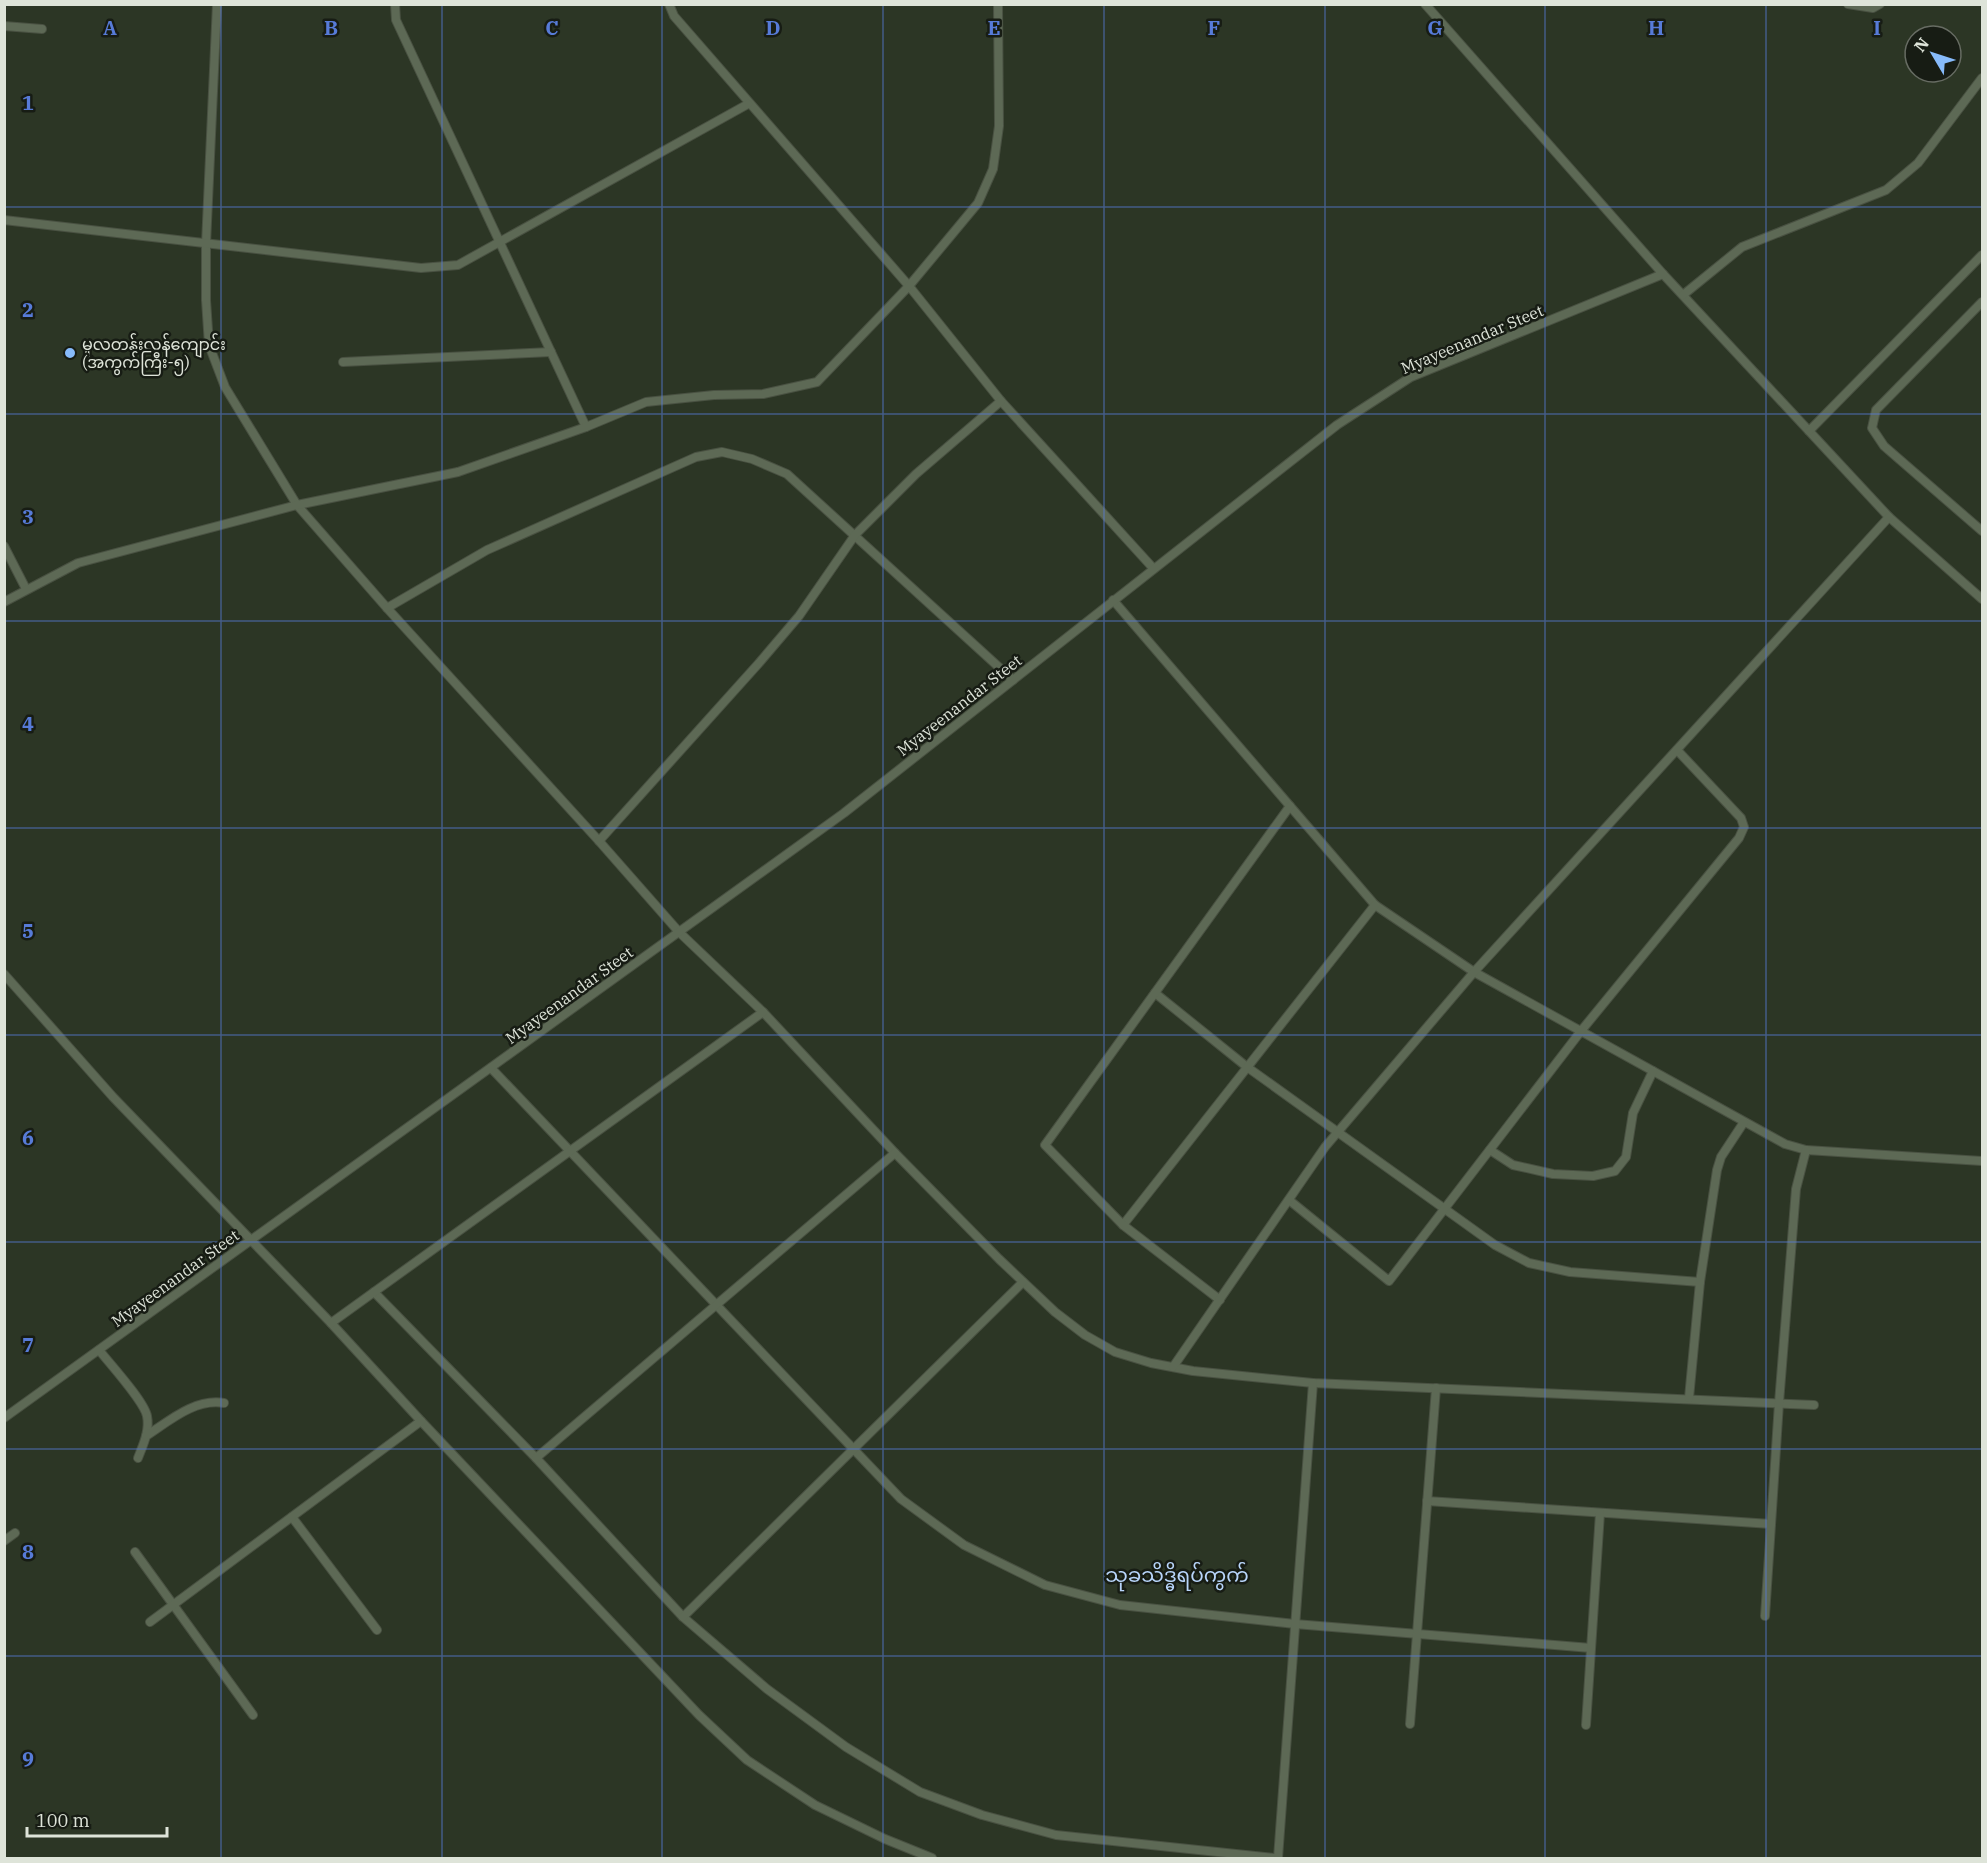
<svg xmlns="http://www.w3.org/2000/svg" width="1987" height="1863" viewBox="0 0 1987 1863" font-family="'IBM Plex Serif','Noto Sans Myanmar',serif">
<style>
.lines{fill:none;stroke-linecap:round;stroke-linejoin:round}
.minor-casing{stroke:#495142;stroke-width:10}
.minor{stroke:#5d6955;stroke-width:8}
.grid{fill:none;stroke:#577bd8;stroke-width:1.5;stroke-opacity:0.55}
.poi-dot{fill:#87bbfb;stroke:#171c14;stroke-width:2}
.labels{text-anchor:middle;stroke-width:5;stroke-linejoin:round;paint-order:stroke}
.street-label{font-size:16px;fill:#dee4d9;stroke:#171c14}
.poi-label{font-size:16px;fill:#dee4d9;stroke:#171c14;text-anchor:start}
.quarter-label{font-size:20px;fill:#b8d5fa;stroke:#171c14}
.grid-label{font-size:20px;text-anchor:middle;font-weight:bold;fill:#577bd8;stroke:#171c14;stroke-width:5;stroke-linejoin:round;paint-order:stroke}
</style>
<rect width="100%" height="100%" fill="#2c3625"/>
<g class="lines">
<defs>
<g id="minor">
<polyline points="217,4 206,244 206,300 209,345 225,387 297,505 387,608 599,841 679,932 763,1012 895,1153 999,1259 1055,1312 1085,1335 1115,1352 1151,1363 1193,1371 1313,1383 1814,1405"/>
<polyline points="395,4 396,20 586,427"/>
<polyline points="669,4 674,16 909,286 1001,401 1153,568"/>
<polyline points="1848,4 1873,8 1880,4"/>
<polyline points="4,26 42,29"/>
<polyline points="4,220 421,268 458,265 748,104"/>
<polyline points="1663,274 1889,517 1982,599"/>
<polyline points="1683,295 1742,247 1886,190 1918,163 1982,78"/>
<polyline points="1982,302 1876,410 1872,428 1884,446 1982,531"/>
<polyline points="343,362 551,352"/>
<polyline points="1809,431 1982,255"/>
<polyline points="4,546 26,589"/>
<polyline points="1113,600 1375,905 1474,972 1785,1144 1806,1150 1982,1161"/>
<polyline points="4,602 78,563 297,505 458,472 586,427 646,402 714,395 763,394 817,382 909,286 978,203 993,169 999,126 998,4"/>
<polyline points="387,608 487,550 696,457 722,452 752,459 787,474 1013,680"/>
<polyline points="599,841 759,663 799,616 855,535 916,474 1001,401"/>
<polyline points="4,974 113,1097 331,1323 421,1421 699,1715 747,1760 815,1805 885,1839 932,1858"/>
<polyline points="1155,993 1247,1067 1495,1245 1529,1263 1570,1272 1700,1282"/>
<polyline points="491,1068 901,1499 964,1545 1045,1585 1120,1605 1295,1624 1591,1648"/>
<polyline points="1490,1150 1513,1165 1553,1174 1593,1176 1615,1171 1626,1157 1633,1113 1653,1071"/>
<polyline points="1289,1200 1389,1281 1581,1031 1739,838 1744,827 1741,818 1677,750"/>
<polyline points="1123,1225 1375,905"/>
<polyline points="374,1292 536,1458 683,1617 767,1689 846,1747 920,1792 982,1815 1056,1835 1274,1858"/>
<polyline points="1220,1300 1123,1225 1045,1145 1290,806"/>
<polyline points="331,1323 763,1012"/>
<path d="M99 1350C110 1364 144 1401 147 1416 150 1431 143 1445 138 1458"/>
<polyline points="1173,1367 1325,1147 1474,972 1889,517"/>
<polyline points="1689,1398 1700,1282 1717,1170 1721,1157 1744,1122"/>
<polyline points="4,1418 844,813 1337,425 1411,377 1663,274 1425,4"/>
<path d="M146 1436C169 1421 195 1398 224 1403"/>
<polyline points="536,1458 895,1153"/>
<polyline points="1427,1501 1771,1524"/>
<polyline points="292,1517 377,1630"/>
<polyline points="4,1541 15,1533"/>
<polyline points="135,1552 253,1715"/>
<polyline points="1765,1616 1779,1403 1796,1189 1806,1150"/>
<polyline points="683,1617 1023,1282"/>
<polyline points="150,1622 421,1421"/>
<polyline points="1410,1724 1436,1388"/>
<polyline points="1586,1725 1600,1513"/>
<polyline points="1278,1858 1313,1383"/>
</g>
</defs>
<use href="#minor" class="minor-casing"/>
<use href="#minor" class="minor"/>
</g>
<path class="grid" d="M221 4V1858M442 4V1858M662 4V1858M883 4V1858M1104 4V1858M1325 4V1858M1545 4V1858M1766 4V1858M4 207H1982M4 414H1982M4 621H1982M4 828H1982M4 1035H1982M4 1242H1982M4 1449H1982M4 1656H1982"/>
<circle class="poi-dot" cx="70" cy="353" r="6"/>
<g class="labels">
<g class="street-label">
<text transform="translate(1472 339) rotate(-23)" y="6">Myayeenandar Steet</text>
<text transform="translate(959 705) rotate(-38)" y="6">Myayeenandar Steet</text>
<text transform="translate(569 995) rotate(-36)" y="6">Myayeenandar Steet</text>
<text transform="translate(175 1278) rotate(-36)" y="6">Myayeenandar Steet</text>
</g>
<g class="poi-label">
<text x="82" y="350">မူလတန်းလွန်ကျောင်း<tspan x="82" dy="18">(အကွက်ကြီး-၅)</tspan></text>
</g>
<g class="quarter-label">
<text x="1177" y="1582">သုခသိဒ္ဓိရပ်ကွက်</text>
</g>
</g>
<g class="grid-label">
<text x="110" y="35">A</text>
<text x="331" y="35">B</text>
<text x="552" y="35">C</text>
<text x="773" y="35">D</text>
<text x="994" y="35">E</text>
<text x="1214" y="35">F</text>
<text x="1435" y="35">G</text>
<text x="1656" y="35">H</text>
<text x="1877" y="35">I</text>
<text x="28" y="110">1</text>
<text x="28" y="317">2</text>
<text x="28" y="524">3</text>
<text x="28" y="731">4</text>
<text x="28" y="938">5</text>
<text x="28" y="1145">6</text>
<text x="28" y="1352">7</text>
<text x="28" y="1559">8</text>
<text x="28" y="1766">9</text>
</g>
<rect width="1987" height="1863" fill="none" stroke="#dee4d9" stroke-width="12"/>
<g transform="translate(1933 54) rotate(309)"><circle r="28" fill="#171c14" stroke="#676c63" stroke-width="1.5"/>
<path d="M0-4.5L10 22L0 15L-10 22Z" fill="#87bbfb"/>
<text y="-9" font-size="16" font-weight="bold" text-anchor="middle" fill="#dee4d9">N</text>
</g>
<path d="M27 1827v9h140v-9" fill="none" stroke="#dee4d9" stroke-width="3"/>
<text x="36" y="1827" font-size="18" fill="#dee4d9" stroke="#171c14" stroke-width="4.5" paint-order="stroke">100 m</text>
</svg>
